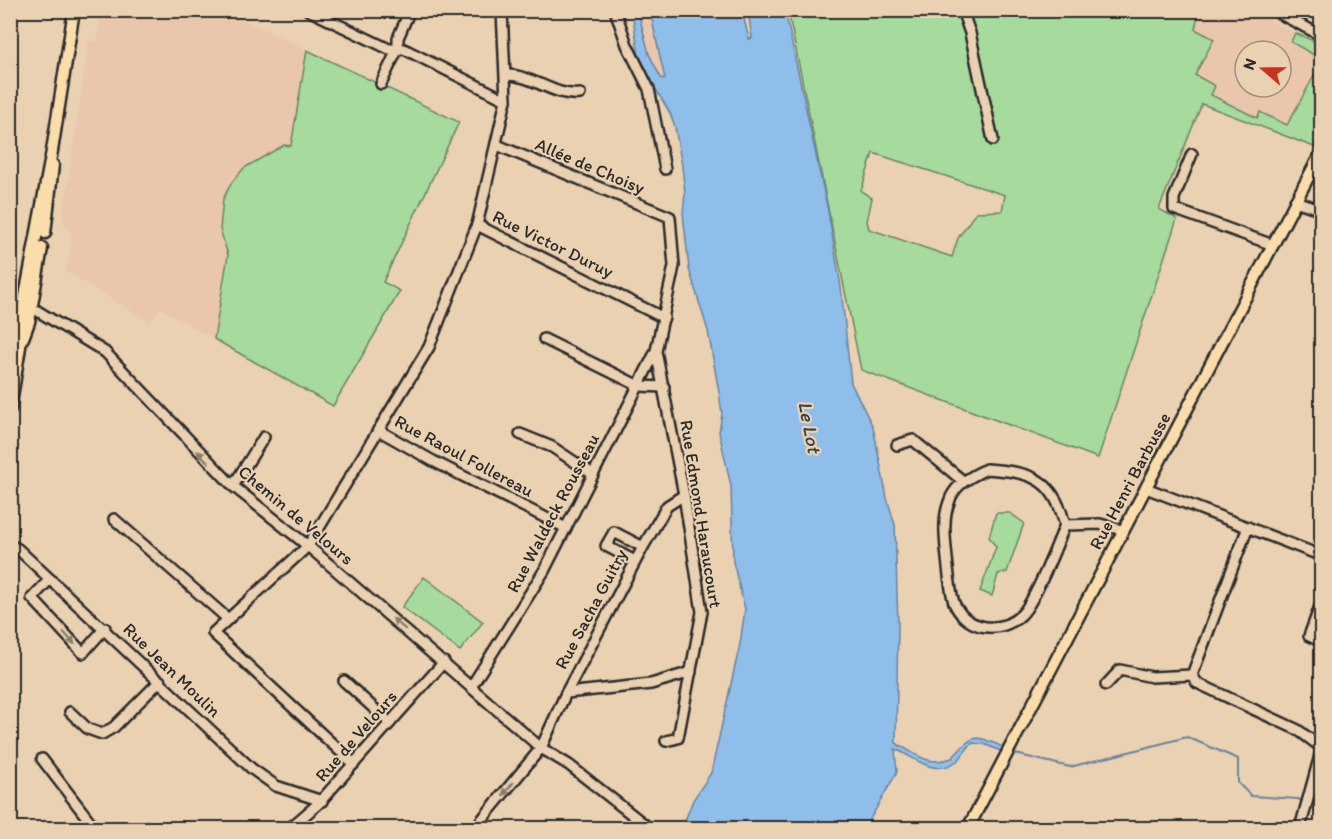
<svg xmlns="http://www.w3.org/2000/svg" width="1332" height="839" viewBox="0 0 1332 839" font-family="Itim,sans-serif">
<style>
.built{fill:#e9c6ac;fill-rule:evenodd}
.green{fill:#a6db9d;stroke:#688364;stroke-width:1.5;fill-rule:evenodd}
.water{fill:#8fbeea;stroke:#67839e;stroke-width:1.5}
.lines{fill:none;stroke-linecap:round;stroke-linejoin:round}
.stream{stroke:#67839e;stroke-width:2}
.minor-casing{stroke:#2b2b2b;stroke-width:14}
.major-casing{stroke:#2b2b2b;stroke-width:15}
.minor{stroke:#ead1b2;stroke-width:9}
.major{stroke:#faddab;stroke-width:10}
.oneway{fill:#8a7e6e}
.labels{text-anchor:middle;stroke-width:4.5;stroke-linejoin:round;paint-order:stroke}
.street-label{font-size:18px;fill:#2b2b2b;stroke:#ead1b2}
.water-label{font-size:20px;font-style:italic;fill:#3a4148;stroke:#ead1b2}
</style>
<rect width="100%" height="100%" fill="#ead1b2"/>
<filter id="ink" filterUnits="userSpaceOnUse"><feTurbulence type="fractalNoise" baseFrequency=".0167" numOctaves="2"/><feDisplacementMap in="SourceGraphic" scale="12" xChannelSelector="R" yChannelSelector="G"/><feConvolveMatrix kernelMatrix="1 2 1 2 8 2 1 2 1" color-interpolation-filters="sRGB"/></filter>
<g filter="url(#ink)">
<g class="built">
<polygon points="102,11 225,11 307,50 291,146 284,145 244,168 220,229 228,255 214,339 160,308 150,322 66,271 72,241 70,230 62,220 89,41 97,42"/>
<polygon points="638,11 650,11 666,79 661,78 649,54"/>
<path d="M1198 11H1252L1295 33 1291 43 1321 59 1287 125 1261 112 1257 118 1211 95 1195 75 1194 29ZM1245 51H1281V87H1245Z"/>
</g>
<g class="green">
<path d="M788 11H1199L1195 29 1214 39 1195 75 1215 86 1211 95 1257 118 1260 112 1287 125 1321 63V133L1314 147 1202 104 1159 209 1177 219 1098 458 861 370ZM873 153 1005 195 1002 211 976 212 958 238 952 257 869 229 867 221 872 198 861 191Z"/>
<polygon points="1295,33 1321,44 1321,59 1291,42"/>
<polygon points="307,50 459,122 383,282 400,291 333,406 214,339 228,255 220,229 223,199 232,182 244,168 284,145 291,146"/>
<polygon points="996,513 1010,513 1024,523 1007,572 998,574 992,596 980,591 996,547 989,537"/>
<polygon points="424,577 483,622 460,651 402,607"/>
</g>
<path class="water" d="M632 11H638L649 54 661 78 665 79 650 11H670L672 18 677 17 676 11H694L695 13 699 11H742L749 39 752 38 748 11H785L828 211 841 287 851 383 873 427 887 498 895 525 898 626 896 743C916 754 928 767 952 758 975 733 973 734 1005 748L1003 752 984 744 973 743C965 748 965 755 957 761 933 778 917 758 895 749L897 772 865 828H682L693 800 711 773 740 644 745 609 733 562 731 486 719 432 722 414 719 392 708 331 689 269 683 213 685 193 682 166 675 127 670 113 640 63Z"/>
<g class="lines">
<g class="stream">
<polyline points="1011,753 1070,767 1187,737 1238,759 1238,783 1251,796 1298,799 1304,802"/>
<polyline points="1309,805 1322,813"/>
</g>
<defs>
<g id="minor">
<polyline points="308,10 389,49 404,49 506,100"/>
<polyline points="502,10 506,100 477,225 664,318"/>
<polyline points="615,10 627,45 649,89 665,169"/>
<polyline points="962,10 970,33 993,140"/>
<polyline points="1273,10 1322,36"/>
<path d="M507 75C533 75 554 97 580 94"/>
<polyline points="381,84 398,48 398,38 410,10"/>
<polyline points="497,145 670,217 674,266 656,351 684,495 702,612 678,738 666,741"/>
<polyline points="1192,154 1174,198 1174,209 1273,245"/>
<polyline points="1295,201 1322,210"/>
<polyline points="31,307 105,352 233,486 308,546 541,748 569,765 649,828"/>
<polyline points="544,339 639,386 664,387"/>
<polyline points="378,430 433,461 566,528"/>
<polyline points="520,434 552,447 593,474"/>
<polyline points="897,445 913,440 963,481"/>
<path d="M986 469C1031 472 1054 478 1065 525 1057 544 1035 602 1021 615 1001 634 968 631 955 605 950 596 944 535 945 524 945 516 948 504 951 497 958 482 973 476 986 469Z"/>
<polyline points="233,486 264,437"/>
<polyline points="1146,488 1322,556"/>
<polyline points="114,519 228,619"/>
<polyline points="1065,525 1100,524 1122,530"/>
<polyline points="1248,527 1192,675 1197,683 1298,730 1322,748"/>
<polyline points="10,545 18,549 252,769 276,786 322,801"/>
<polyline points="635,561 606,546 614,532 643,547"/>
<polyline points="50,579 32,598 83,653 105,628"/>
<polyline points="1322,601 1309,636 1322,642"/>
<polyline points="344,681 390,723"/>
<polyline points="1106,685 1120,670 1152,677 1192,675"/>
<polyline points="471,687 544,571 656,351"/>
<polyline points="566,693 651,684 691,672"/>
<polyline points="70,712 88,729 102,734 114,727 160,681"/>
<polyline points="42,759 95,828"/>
<polyline points="354,764 213,633 308,546 429,347 477,225"/>
<polyline points="290,828 318,804 444,662"/>
<polyline points="475,828 541,748 566,693 643,547 667,506 684,495"/>
<polyline points="1300,828 1322,748"/>
</g>
<g id="major">
<polyline points="45,233 53,165"/>
<polyline points="23,338 29,322 42,248"/>
<polyline points="10,409 20,347 21,318 52,151 74,10"/>
<polyline points="968,828 1322,151"/>
</g>
</defs>
<use href="#minor" class="minor-casing"/>
<use href="#major" class="major-casing"/>
<use href="#minor" class="minor"/>
<use href="#major" class="major"/>
</g>
<defs><path id="oneway-solid" d="M-6-.8H1V-3.2L6.5 0L1 3.2V.8H-6Z" transform="scale(1.5)"/></defs>
<g class="oneway">
<use href="#oneway-solid" transform="translate(203 457) rotate(-135)"/>
<use href="#oneway-solid" transform="translate(399 624) rotate(-139)"/>
<use href="#oneway-solid" transform="translate(69 638) rotate(47)"/>
<use href="#oneway-solid" transform="translate(508 789) rotate(129)"/>
</g>
</g>
<g class="labels">
<g class="street-label">
<text transform="translate(590 166) rotate(23)" y="6">Allée de Choisy</text>
<text transform="translate(553 244) rotate(26)" y="6">Rue Victor Duruy</text>
<text transform="translate(464 456) rotate(28)" y="6">Rue Raoul Follereau</text>
<text transform="translate(1130 481) rotate(-62)" y="6">Rue Henri Barbusse</text>
<text transform="translate(553 513) rotate(-62)" y="6">Rue Waldeck Rousseau</text>
<text transform="translate(701 514) rotate(81)" y="6">Rue Edmond Haraucourt</text>
<text transform="translate(296 515) rotate(40)" y="6">Chemin de Velours</text>
<text transform="translate(591 609) rotate(-62)" y="6">Rue Sacha Guitry</text>
<text transform="translate(172 670) rotate(44)" y="6">Rue Jean Moulin</text>
<text transform="translate(356 736) rotate(-49)" y="6">Rue de Velours</text>
</g>
<g class="water-label">
<text transform="translate(810 427) rotate(79)" y="7">Le Lot</text>
</g>
</g>
<rect width="1332" height="839" fill="none" stroke="#ead1b2" stroke-width="36"/>
<rect x="18" y="18" width="1296" height="803" fill="none" stroke="#2b2b2b" stroke-width="2" filter="url(#ink)"/>
<g transform="translate(1263 69) rotate(290)"><circle r="28" fill="#ead1b2" stroke="#9e8f7c" stroke-width="1.5"/>
<path d="M0-4.5L10 22L0 15L-10 22Z" fill="#c8321e"/>
<text y="-9" font-size="16" font-weight="bold" text-anchor="middle" fill="#2b2b2b">N</text>
</g>
</svg>
